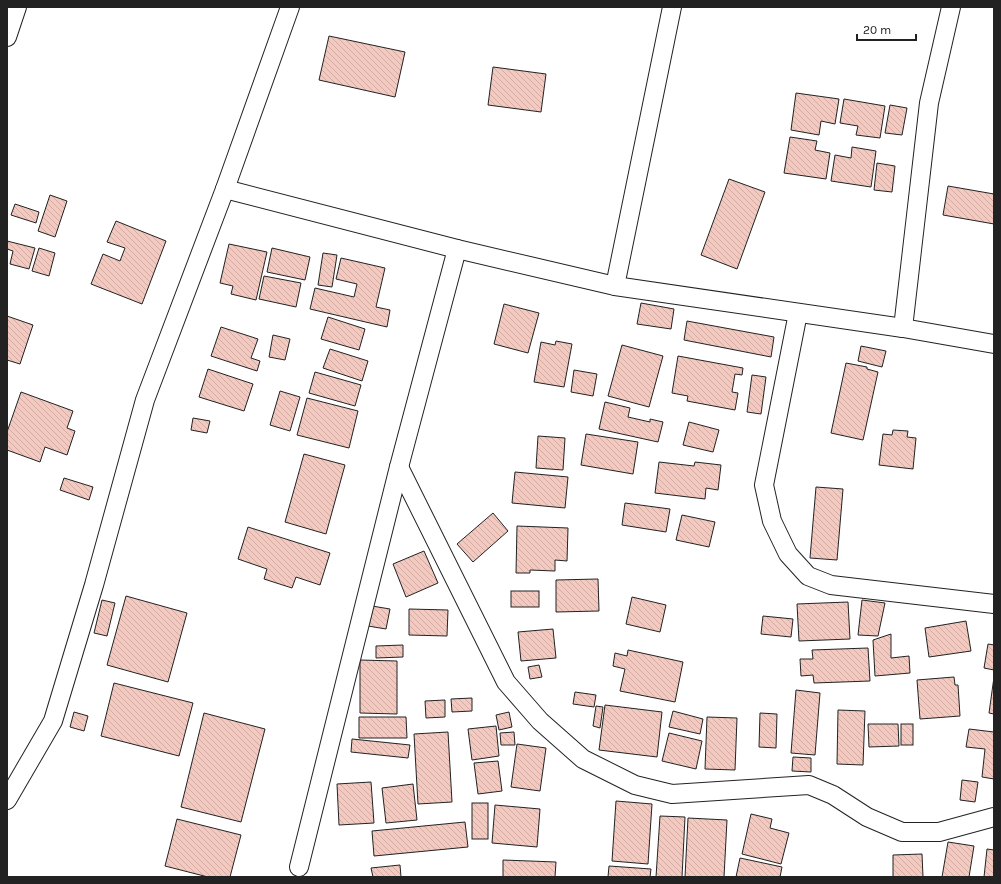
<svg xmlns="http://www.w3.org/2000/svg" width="1001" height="884" viewBox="0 0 1001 884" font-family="Karla,sans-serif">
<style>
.building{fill:url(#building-back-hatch);stroke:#222}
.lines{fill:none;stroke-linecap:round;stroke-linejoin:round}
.street-casing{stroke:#222;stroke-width:20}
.street{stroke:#fff;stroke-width:18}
</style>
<defs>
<pattern id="building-back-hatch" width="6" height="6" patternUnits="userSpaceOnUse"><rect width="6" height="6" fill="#f3c9c0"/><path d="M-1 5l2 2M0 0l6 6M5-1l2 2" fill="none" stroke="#d0aca5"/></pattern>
</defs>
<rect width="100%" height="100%" fill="#fff"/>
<g class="building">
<polygon points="329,36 405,52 395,97 319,80"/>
<polygon points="493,67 546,74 541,112 488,105"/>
<polygon points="796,93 839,99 835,124 821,121 819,135 791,130"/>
<polygon points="844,99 885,106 880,138 856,135 858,126 840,123"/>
<polygon points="890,105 907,108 902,135 885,133"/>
<polygon points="790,137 817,141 815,150 830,153 826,179 784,173"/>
<polygon points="852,147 876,151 871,187 831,181 835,155 851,158"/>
<polygon points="877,163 895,166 892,192 874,190"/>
<polygon points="729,179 765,192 737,269 701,255"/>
<polygon points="948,186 994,194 994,224 943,215"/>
<polygon points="50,195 67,201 55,237 38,231"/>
<polygon points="15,204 39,212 36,223 11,215"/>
<polygon points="116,221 166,241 142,304 91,284 103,254 120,261 125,248 107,242"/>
<polygon points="7,241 35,248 29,269 10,264 13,251 7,249"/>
<polygon points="229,244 267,252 256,300 231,294 233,286 220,283"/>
<polygon points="39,248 55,253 49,276 32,271"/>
<polygon points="272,248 310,257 305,280 267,272"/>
<polygon points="323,253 337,255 332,287 318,285"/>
<polygon points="341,258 385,268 376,307 390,310 387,327 310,309 315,288 354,297 357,284 336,279"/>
<polygon points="264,276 301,283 296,307 259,299"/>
<polygon points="641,303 674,309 671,329 637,324"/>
<polygon points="504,304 539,313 528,353 494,344"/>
<polygon points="7,316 33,325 20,364 7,360"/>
<polygon points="328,317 365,329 359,350 321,339"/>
<polygon points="687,321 774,337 771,357 684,340"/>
<polygon points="221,327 258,339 251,358 260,361 257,371 211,356"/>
<polygon points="273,335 290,339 285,360 269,357"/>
<polygon points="556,341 572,344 564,387 534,382 541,342 555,345"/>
<polygon points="622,345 663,356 649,407 608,396"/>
<polygon points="861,346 886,351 882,367 858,361"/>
<polygon points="330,349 368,361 362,381 323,368"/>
<polygon points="678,356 743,368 742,375 735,374 732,392 738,393 735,410 687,401 688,396 672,393"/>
<polygon points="846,363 867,367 867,369 878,372 863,440 831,433"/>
<polygon points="208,369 253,384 244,411 199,397"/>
<polygon points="574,370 597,374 593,396 571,392"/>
<polygon points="315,372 361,385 355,406 309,393"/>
<polygon points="752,375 766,377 761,414 747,412"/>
<polygon points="280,391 300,397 290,431 270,425"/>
<polygon points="21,392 73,411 67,428 75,431 67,455 45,447 40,462 7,450 7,432"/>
<polygon points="307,398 358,411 349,448 297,435"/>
<polygon points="605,402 630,408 628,417 650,422 650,419 663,422 658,442 599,429"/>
<polygon points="193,418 210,421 207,433 191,430"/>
<polygon points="689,422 719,430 713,452 683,445"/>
<polygon points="893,430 908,431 907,437 916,438 913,469 879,465 883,434 892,435"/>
<polygon points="586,434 638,442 633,474 581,465"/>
<polygon points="538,436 565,438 563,470 536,468"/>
<polygon points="304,454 345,465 326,534 285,522"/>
<polygon points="659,462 694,466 695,462 721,465 718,490 706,488 705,499 655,493"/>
<polygon points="515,472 568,477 565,508 512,503"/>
<polygon points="64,478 93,487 89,500 60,490"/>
<polygon points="816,487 843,489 837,560 810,558"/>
<polygon points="625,503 670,509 666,532 622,525"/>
<polygon points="493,513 508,531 473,562 457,544"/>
<polygon points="682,515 715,522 709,547 676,540"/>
<polygon points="517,526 568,528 567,561 555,560 555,571 530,570 530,573 516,573"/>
<polygon points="248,527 330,553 320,585 296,577 292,588 264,579 267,569 238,559"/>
<polygon points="424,551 438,583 406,597 393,564"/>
<polygon points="598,579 599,611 556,612 556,580"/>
<rect x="511" y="591" width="28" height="16"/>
<polygon points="126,596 187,613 168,682 107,665"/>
<polygon points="632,597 666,605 660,632 626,624"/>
<polygon points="102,600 115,603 107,636 94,633"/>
<polygon points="862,600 885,603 878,636 858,635"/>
<polygon points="848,602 850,639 799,641 797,604"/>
<polygon points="372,606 390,609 386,629 368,626"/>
<polygon points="409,609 448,610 447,636 409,635"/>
<polygon points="763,616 793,619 791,637 761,634"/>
<polygon points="966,621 971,651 929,657 925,628"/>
<polygon points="553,629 556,658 521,661 518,632"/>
<polygon points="891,634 891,658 909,656 910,673 875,676 873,640"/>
<polygon points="988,644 994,645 994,670 984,668"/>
<polygon points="403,645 403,657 376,658 376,646"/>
<polygon points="868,648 870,681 814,683 813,675 801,676 800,659 813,659 812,650"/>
<polygon points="628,650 683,662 675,702 620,691 625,669 613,666 615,653 627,656"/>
<polygon points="360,660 397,661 397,714 360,713"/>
<polygon points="539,665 542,677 530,679 528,667"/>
<polygon points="954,677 955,685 958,685 960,716 920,719 917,680"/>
<polygon points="994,677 994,714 989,713"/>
<polygon points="114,683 193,703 179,756 101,736"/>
<polygon points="796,690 820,693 815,755 791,753"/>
<polygon points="575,692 596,695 594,707 573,704"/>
<polygon points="472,698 472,711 452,712 451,699"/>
<polygon points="445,700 445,717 426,718 425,701"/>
<polygon points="605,705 662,712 657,757 599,750"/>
<polygon points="596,706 603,707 600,728 593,726"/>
<polygon points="838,710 865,711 863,765 837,764"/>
<polygon points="673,711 703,719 700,734 669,727"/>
<polygon points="74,712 88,716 84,731 70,727"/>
<polygon points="509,712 512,727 499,730 496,715"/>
<polygon points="204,713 265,729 241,822 181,807"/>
<polygon points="760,713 777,714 776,748 759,747"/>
<polygon points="359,717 406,717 407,738 359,738"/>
<polygon points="707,717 737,718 735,770 705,769"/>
<polygon points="868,724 898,724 899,746 869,747"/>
<rect x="901" y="724" width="12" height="21"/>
<polygon points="496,726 499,756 472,760 468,729"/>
<polygon points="969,729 994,732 994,779 982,777 985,749 966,747"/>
<polygon points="448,732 452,802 418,804 414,734"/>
<polygon points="514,732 515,745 501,745 500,733"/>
<polygon points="669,733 702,741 696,769 662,761"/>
<polygon points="352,739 410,745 408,758 351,752"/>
<polygon points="517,744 546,748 540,791 511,787"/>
<polygon points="793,757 811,758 811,772 792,771"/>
<polygon points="498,761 502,791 478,794 474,763"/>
<polygon points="962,780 978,782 975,802 960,800"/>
<polygon points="371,782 374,823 339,825 337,784"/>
<polygon points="413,784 417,820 386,823 382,788"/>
<polygon points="616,801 652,804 648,864 612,861"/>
<rect x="472" y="803" width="16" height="36"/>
<polygon points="495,805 540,809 537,847 492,843"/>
<polygon points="751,814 772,819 770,828 789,833 781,864 742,854"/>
<polygon points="660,816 685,817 682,877 656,877"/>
<polygon points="688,818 727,820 724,877 685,877"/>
<polygon points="177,819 241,835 230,877 208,877 165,866"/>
<polygon points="465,822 468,847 374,856 372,831"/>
<polygon points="948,842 974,846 969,877 942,877"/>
<polygon points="987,849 994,850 994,877 984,877"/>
<polygon points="922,854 923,877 893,877 893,855"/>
<polygon points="740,858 782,867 780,877 736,877"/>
<polygon points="503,860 556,862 555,877 503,877"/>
<polygon points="400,865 401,877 373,877 371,868"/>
<polygon points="609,866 651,869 650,877 608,877"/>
</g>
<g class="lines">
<defs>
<g id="street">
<polyline points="7,37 17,7"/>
<polyline points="225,189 457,249 615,286 903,328 994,344"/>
<polyline points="615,286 672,7"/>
<polyline points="798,313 764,485 772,521 788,554 808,576 831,585 994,604"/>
<polyline points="903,328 929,103 951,7"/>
<polyline points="399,467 506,682 540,721 583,759 635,785 672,794 809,785 833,795 867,817 902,832 939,832 994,817"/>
<polyline points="7,800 53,721 94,585 145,400 225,189 290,7"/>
<polyline points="299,867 399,467 457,249"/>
</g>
</defs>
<use href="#street" class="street-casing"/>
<use href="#street" class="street"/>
</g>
<rect width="1001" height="884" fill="none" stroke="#222222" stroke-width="16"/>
<path d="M857 34v6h59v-6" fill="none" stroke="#222222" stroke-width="2"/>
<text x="863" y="34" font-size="12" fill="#222222" stroke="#ffffff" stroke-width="3" paint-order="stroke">20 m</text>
</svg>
